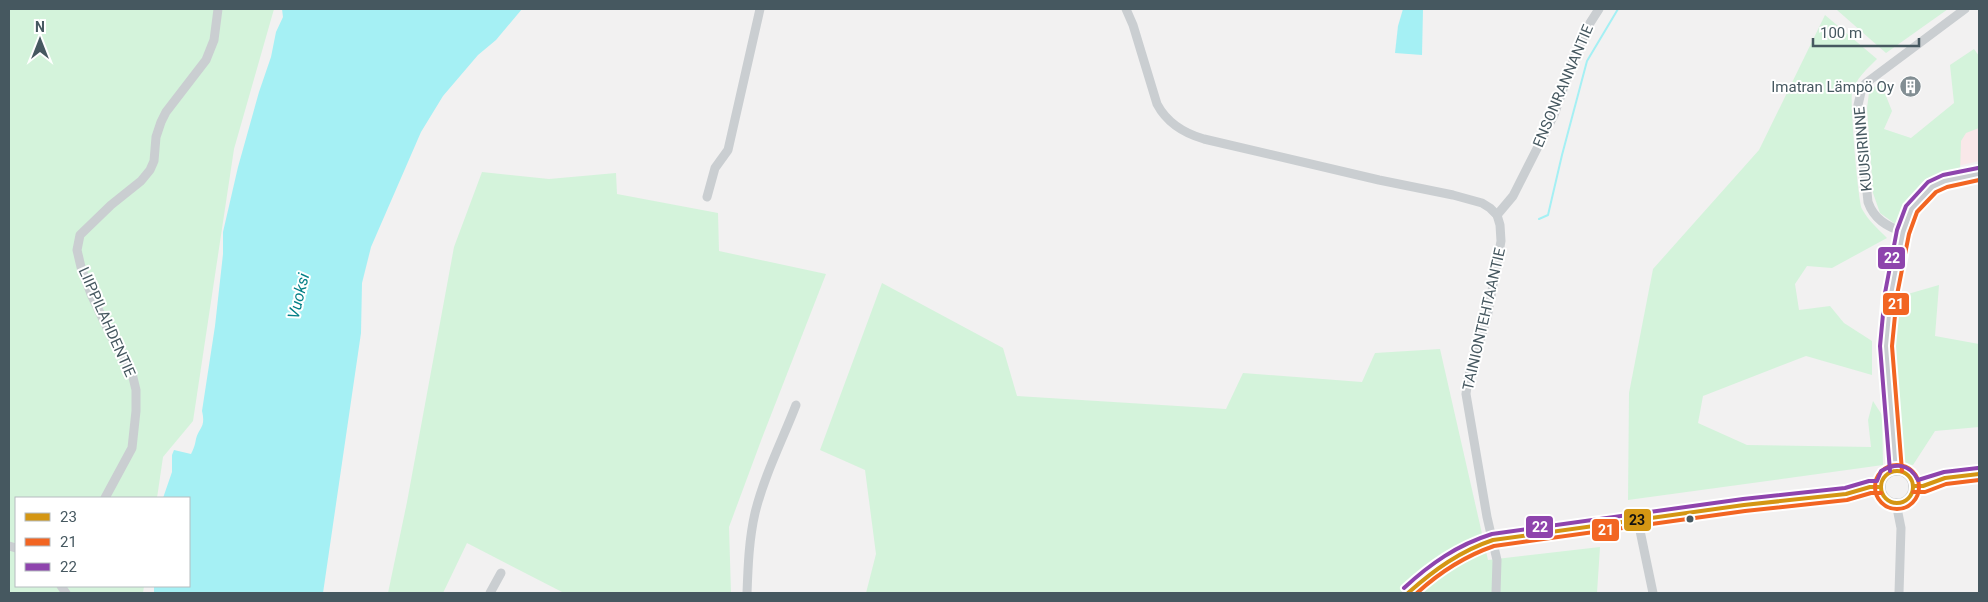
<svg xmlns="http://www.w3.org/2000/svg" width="1988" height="602" viewBox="0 0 1988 602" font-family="Roboto,sans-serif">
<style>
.medical{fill:#f9e8e9}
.green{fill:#d4f3db}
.water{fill:#a5f0f4}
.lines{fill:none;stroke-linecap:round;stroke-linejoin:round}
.stream{stroke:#a5f0f4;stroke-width:2}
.minor{stroke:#caced1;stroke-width:9}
.bus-1-casing{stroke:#fff;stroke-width:8}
.bus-2-casing{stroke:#fff;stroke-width:8}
.bus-3-casing{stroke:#fff;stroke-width:8}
.bus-1{stroke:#d49613;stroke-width:4}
.bus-2{stroke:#f26522;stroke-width:4}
.bus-3{stroke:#8e44ad;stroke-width:4}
.bus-dot{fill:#465860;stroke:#fff;stroke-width:2}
.labels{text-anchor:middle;stroke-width:4;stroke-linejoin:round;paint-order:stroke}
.street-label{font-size:15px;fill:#465860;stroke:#fff}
.poi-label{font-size:15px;fill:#465860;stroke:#fff;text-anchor:end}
.water-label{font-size:16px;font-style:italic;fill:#058087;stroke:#fff}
.line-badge{stroke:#fff;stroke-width:2}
.badge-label{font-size:14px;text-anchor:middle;font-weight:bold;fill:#fff}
.pale-badge-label{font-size:14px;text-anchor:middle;font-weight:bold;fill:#111}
</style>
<rect width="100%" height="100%" fill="#f2f1f1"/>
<polygon class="medical" points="1979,87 1979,161 1958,166 1952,118"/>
<g class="green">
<polygon points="9,9 274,9 234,149 193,421 163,457 157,498 16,498 16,586 144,586 143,593 9,593"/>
<polygon points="1838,9 1948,9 1886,53 1837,10"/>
<path d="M1825 15 1877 59C1868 68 1855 79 1852 93 1850 103 1858 201 1862 209 1868 220 1878 229 1887 238L1832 268 1807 266 1795 284 1799 310 1830 306 1844 323 1872 341V375L1806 356 1703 396 1698 423 1747 445 1871 447 1868 420 1873 401 1882 415 1883 465 1628 500 1629 393 1653 269 1759 150Z"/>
<path d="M1974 49 1979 56V128L1966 133 1961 141 1960 173C1924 181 1908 187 1898 226L1880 213 1873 193 1867 108 1869 93 1880 81 1892 111 1884 129 1911 138 1954 103 1950 65Z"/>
<polygon points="482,172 549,179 616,173 617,194 718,213 719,251 826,274 762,438 729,527 731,593 564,593 467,543 443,593 388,593 407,502 454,247"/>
<polygon points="882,283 1003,348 1017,396 1226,409 1243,373 1362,382 1375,353 1440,349 1488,560 1600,547 1597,593 866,593 876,554 865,470 820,450"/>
<polygon points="1939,285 1935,336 1979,344 1979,427 1935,431 1913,465 1901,464 1899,430 1892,367 1894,304 1901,296"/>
</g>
<g class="water">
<path d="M282 9H522L496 40 478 55 443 96 421 132 371 247 362 283 361 333 323 593H154V586H189V498H163L172 472V455L174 450 191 454C194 448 195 445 196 439 199 427 206 428 202 411L215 326 223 254V232L238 167 259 92 271 57 276 32 283 17Z"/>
<polygon points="1403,9 1423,9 1422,55 1395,53 1398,26"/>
</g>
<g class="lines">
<polyline class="stream" points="1539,219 1548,215 1562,155 1587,61 1618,9"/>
<g class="minor">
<path d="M1126 9 1133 25 1157 104C1167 123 1183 133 1204 139L1379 180 1453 195 1482 203 1490 208 1497 215 1500 225 1501 241 1487 318 1468 378 1466 394 1487 517 1497 560 1496 593"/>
<polyline points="707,197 715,168 728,150 760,9"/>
<polyline points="1497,215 1513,196 1554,115 1574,58 1590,23 1599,9"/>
<path d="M1903 232C1886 226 1874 219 1868 202L1858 105 1862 88 1866 83 1965 9"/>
<polyline points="1896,471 1886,346 1891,294 1903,232 1911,209 1917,201 1932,187 1945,181 1979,174"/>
<circle cx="1897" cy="487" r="16"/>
<polyline points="1913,486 1923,486 1945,478 1979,474"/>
<polyline points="105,498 132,448 136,411 136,390 131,369 111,336 91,294 81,267 77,250 80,235 111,205 141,181 150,170 154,161 156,137 161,122 166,112 206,60 214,40 218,9"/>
<polyline points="1896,503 1901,528 1899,593"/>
<polyline points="1638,521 1653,593"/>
<polyline points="9,546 16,548"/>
<polyline points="61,586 66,593"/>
<polyline points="490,593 501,573"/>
<path d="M747 593C748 566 749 539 755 513 764 476 782 441 796 405"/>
<path d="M1408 593C1434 569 1459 550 1493 540L1744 505 1846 494 1870 487H1881"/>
</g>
<defs>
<g id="bus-1">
<circle cx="1897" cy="487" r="16"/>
<polyline points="1913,486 1923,486 1945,478 1979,474"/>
<path d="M1408 593C1434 570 1460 551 1493 540L1744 505 1846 494 1870 487H1881"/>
</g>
<g id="bus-2">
<circle cx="1897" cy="487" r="22"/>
<polyline points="1902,471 1892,346 1897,295 1909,234 1917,212 1936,192 1947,187 1979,180"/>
<polyline points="1913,492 1925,492 1946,484 1979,480"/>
<path d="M1417 593C1440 572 1465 556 1494 546L1745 511 1847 500 1871 493H1881"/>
</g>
<g id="bus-3">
<polyline points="1890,471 1880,346 1885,293 1897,230 1906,206 1928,182 1943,175 1978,168"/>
<path d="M1404 588C1430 564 1457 545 1492 534L1743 499 1845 488 1869 481H1877L1881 471C1896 463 1909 463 1918 480L1944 472 1978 468"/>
</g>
</defs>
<use href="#bus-1" class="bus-1-casing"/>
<use href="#bus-2" class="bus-2-casing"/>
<use href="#bus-3" class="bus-3-casing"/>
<use href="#bus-1" class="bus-1"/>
<use href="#bus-2" class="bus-2"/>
<use href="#bus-3" class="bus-3"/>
</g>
<defs>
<symbol id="building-disc" viewBox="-11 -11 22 22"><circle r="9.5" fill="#828e93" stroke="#fff"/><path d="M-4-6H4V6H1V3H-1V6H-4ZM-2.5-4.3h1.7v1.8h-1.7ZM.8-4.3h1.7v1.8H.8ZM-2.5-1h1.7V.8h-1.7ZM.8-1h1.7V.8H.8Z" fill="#fff"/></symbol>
</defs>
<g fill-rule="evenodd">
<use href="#building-disc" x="1898" y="74" width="25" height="25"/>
</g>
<circle class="bus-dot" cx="1690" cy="519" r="4.5"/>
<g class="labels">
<g class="street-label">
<text transform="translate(1563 86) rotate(-67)" y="5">ENSONRANNANTIE</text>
<text transform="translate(1863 149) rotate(-95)" y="5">KUUSIRINNE</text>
<text transform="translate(1484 319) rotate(-77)" y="5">TAINIONTEHTAANTIE</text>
<text transform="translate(107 322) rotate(66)" y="5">LIIPPILAHDENTIE</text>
</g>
<g class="poi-label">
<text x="1894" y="92">Imatran Lämpö Oy</text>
</g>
<g class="water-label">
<text transform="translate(298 296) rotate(-76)" y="6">Vuoksi</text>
</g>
</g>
<g class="line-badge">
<rect x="1877" y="246" width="29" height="24" rx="5" fill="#8e44ad"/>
<rect x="1882" y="292" width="28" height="24" rx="5" fill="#f26522"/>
<rect x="1623" y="508" width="29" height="24" rx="5" fill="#d49613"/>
<rect x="1525" y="515" width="29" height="24" rx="5" fill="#8e44ad"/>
<rect x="1591" y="518" width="29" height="24" rx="5" fill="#f26522"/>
</g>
<g class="badge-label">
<text x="1892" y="263">22</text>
<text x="1896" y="309">21</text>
<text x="1540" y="532">22</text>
<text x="1606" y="535">21</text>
</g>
<g class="pale-badge-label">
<text x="1637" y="525">23</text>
</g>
<rect width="1988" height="602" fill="none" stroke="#465860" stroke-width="20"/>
<rect x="15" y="497" width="175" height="90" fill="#ffffff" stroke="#b5bcbf"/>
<rect x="25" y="513" width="25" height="8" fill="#d49613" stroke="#b5bcbf"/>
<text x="60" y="522" font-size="15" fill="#465860">23</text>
<rect x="25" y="538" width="25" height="8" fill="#f26522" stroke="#b5bcbf"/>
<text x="60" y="547" font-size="15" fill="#465860">21</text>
<rect x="25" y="563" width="25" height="8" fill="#8e44ad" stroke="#b5bcbf"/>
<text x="60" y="572" font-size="15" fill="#465860">22</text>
<g transform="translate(40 40)" stroke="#ffffff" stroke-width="4" paint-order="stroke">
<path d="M0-4L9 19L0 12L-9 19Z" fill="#465860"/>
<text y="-8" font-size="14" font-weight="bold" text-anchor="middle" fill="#465860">N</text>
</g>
<path d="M1813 38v8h106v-8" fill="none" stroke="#465860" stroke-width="2.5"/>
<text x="1820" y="38" font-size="15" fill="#465860" stroke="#ffffff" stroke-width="4" paint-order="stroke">100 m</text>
</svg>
